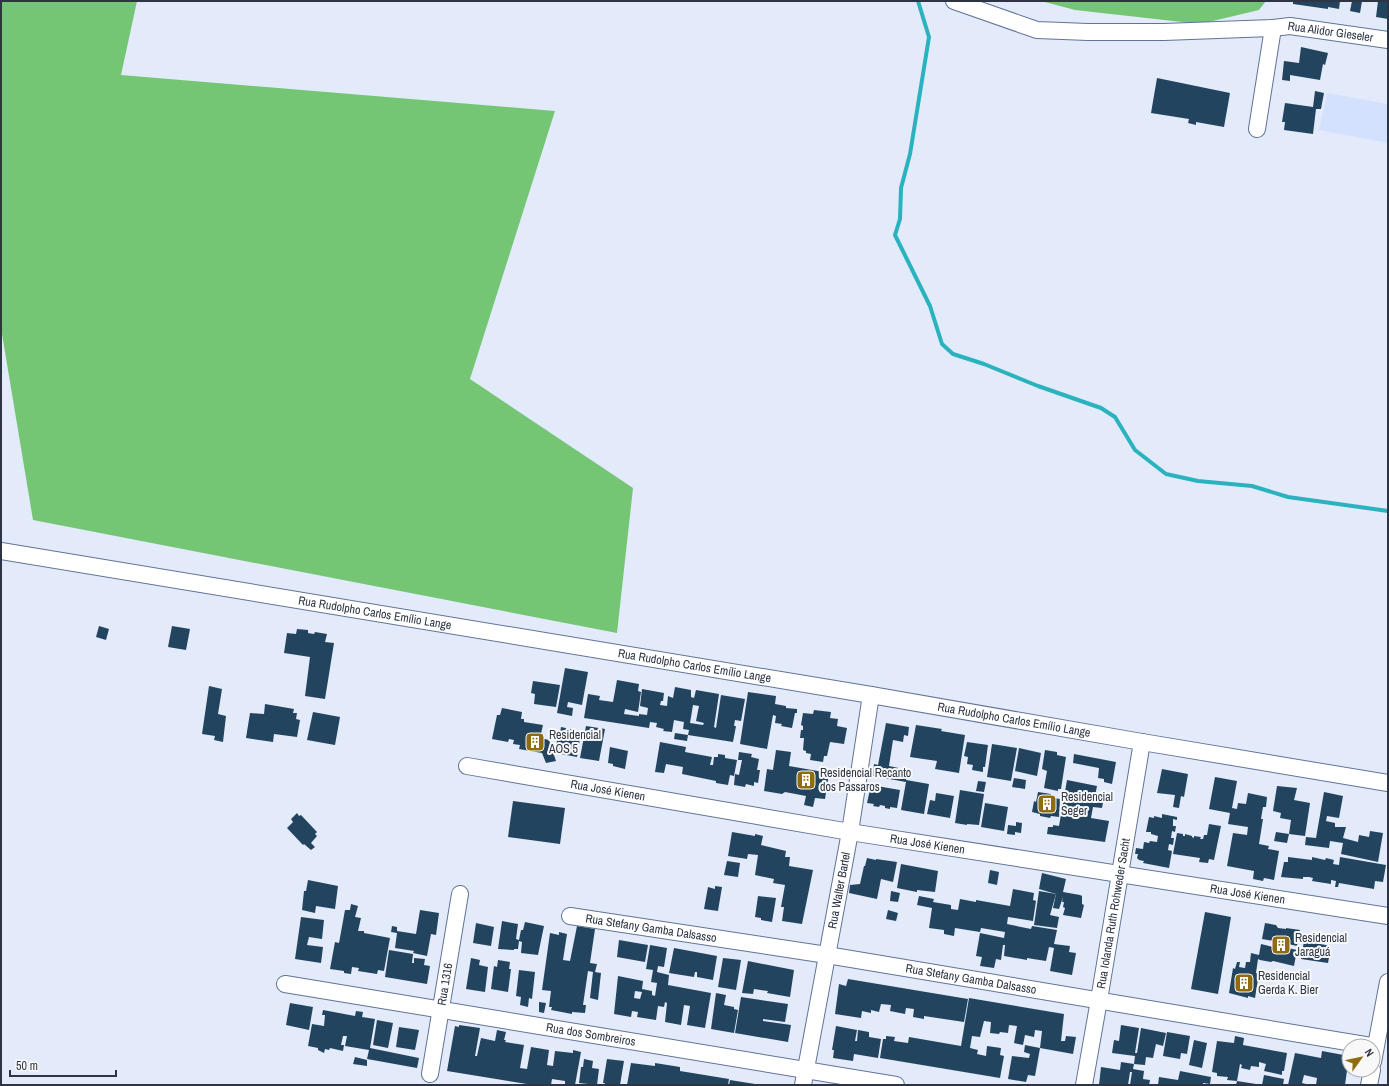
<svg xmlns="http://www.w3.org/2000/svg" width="1389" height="1086" viewBox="0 0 1389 1086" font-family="'Archivo Narrow',sans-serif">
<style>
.built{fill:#d3e1fe}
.forest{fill:#74c675}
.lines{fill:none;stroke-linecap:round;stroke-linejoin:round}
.stream{stroke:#2ab2be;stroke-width:4}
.building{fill:#23445f;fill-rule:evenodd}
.minor-casing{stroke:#617397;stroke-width:18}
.minor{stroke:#fff;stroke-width:16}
.labels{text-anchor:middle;stroke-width:4;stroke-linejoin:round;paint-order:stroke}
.street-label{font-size:12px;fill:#2d3544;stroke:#f8f8f8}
.poi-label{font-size:12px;fill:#2d3544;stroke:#f8f8f8;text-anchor:start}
</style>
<rect width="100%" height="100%" fill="#e3ebfb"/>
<polygon class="built" points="1327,93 1388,104 1388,143 1319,130"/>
<g class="forest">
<polygon points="1,1 137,1 121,75 555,111 470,379 633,488 617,633 33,520 1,328"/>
<polygon points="1041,1 1266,1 1259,10 1200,24 1075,10"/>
</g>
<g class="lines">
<polyline class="stream" points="918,1 929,37 910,154 901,188 900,219 895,235 930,306 942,344 953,354 984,364 1038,386 1101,408 1115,417 1135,450 1166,474 1198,481 1252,486 1288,497 1388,511"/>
</g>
<g class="building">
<polygon points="1293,1 1340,1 1339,9 1328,7 1328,9 1293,4"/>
<polygon points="1352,1 1362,1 1360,13 1350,11"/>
<polygon points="1378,1 1388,1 1388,19 1376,17"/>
<polygon points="1301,47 1328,53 1325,65 1323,64 1320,80 1290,75 1290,81 1282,80 1284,61 1299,63"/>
<polygon points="1157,78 1230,93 1224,127 1196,122 1196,125 1188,123 1189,119 1151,113"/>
<polygon points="1315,91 1324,93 1321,109 1316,109 1313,134 1284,130 1285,122 1282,122 1285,103 1313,107"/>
<polygon points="99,626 109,629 106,640 96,637"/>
<polygon points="172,626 190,629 186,650 168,647"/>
<polygon points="297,629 308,630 308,633 314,634 315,632 327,634 325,642 334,643 325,699 305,696 310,657 284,653 287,633 296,634"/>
<polygon points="565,668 588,672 582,705 568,702 567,707 573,708 572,716 557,713"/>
<path d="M617 680 639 684 638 691 641 692 638 712 625 709 624 714 639 716V714L647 715 648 708 640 706 642 689 664 693 663 701H661L660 705 667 706 668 696 673 698 675 687 691 690V697L694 698 696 690 719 694 714 727 716 728 721 695 745 699 741 721 735 720 734 726H736L733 742 688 735 689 730 683 729 684 722 674 720 672 732 663 731 664 729 656 727 657 723 650 722 649 728 584 718 588 694 600 696 599 700 613 702ZM693 705 699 706 696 721 704 723 703 725 690 723Z"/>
<polygon points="533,681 560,685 556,707 534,704 535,694 531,693"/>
<polygon points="209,686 222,689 218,714 226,716 223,742 214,740 215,736 202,734"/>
<polygon points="748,692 776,696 775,704 786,706 786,708 797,709 797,713 795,713 792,728 781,726 782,724 775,723 776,716 773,715 767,749 740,744"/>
<polygon points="265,704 294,709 293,713 297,713 296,719 300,720 297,737 274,734 273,742 246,738 250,713 264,714"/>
<polygon points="502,708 522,712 521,719 524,719 524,722 543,725 540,738 549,740 556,761 546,763 542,753 519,749 520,745 513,744 514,740 509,739 508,742 492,739 497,715 500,715"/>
<polygon points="814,710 831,712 830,718 838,719 837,726 847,728 844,744 830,742 827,756 824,756 823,762 810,760 811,754 806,753 806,751 803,750 804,738 800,738 801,730 803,730 803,726 801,725 803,713 813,714"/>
<polygon points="313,712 340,717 335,745 307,740"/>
<polygon points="886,723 909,727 908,736 904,735 903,742 893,740 889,766 908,770 906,780 929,784 924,814 901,810 906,782 873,776 874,764 878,765"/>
<polygon points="916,725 942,729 941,731 965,735 959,773 935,769 937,761 910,757"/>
<polygon points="586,726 605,729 599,761 580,758"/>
<polygon points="561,727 575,730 574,737 580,738 577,757 556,753 557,739 559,739"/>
<polygon points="675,733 688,735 687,741 674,739"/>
<polygon points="660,742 686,747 685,752 712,757 710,765 713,765 714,757 718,757 718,754 725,755 725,758 737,760 734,776 730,775 728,785 716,783 716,781 682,774 683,767 666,764 664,773 655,772"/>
<polygon points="967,742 988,745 985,767 983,767 983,772 972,770 973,765 967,764 968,757 964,756"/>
<polygon points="992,744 1017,748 1011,781 987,777"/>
<polygon points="610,747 628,751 625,769 613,766 613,764 608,763"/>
<polygon points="1019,748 1041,753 1037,776 1015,771"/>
<polygon points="776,750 791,752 789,766 829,773 825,799 815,798 813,807 804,805 806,796 785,792 782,794 764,791 767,769 773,770"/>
<polygon points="1045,750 1057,752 1057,755 1066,757 1061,789 1058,789 1058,791 1044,788 1047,771 1042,769"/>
<polygon points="739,752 752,754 751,757 759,759 757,770 760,770 758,783 754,782 754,786 746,784 745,787 734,785 735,774 739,775 742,760 738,760"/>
<polygon points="1074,754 1116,762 1112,784 1104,782 1104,779 1098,778 1099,768 1073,763"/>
<polygon points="1162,769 1188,774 1184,797 1181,796 1179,808 1173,807 1175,795 1157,793"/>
<polygon points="1215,777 1237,781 1232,808 1237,809 1238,803 1246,804 1248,793 1267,797 1266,807 1263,807 1261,819 1263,819 1259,844 1269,846 1268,849 1279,851 1274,880 1264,878 1263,881 1253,879 1254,871 1227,866 1233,833 1247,835 1248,827 1228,824 1230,813 1209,809"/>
<polygon points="1014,778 1026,780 1025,789 1012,787"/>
<polygon points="1067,780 1097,786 1095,796 1104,797 1102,808 1093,807 1091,818 1109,821 1105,842 1047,834 1048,827 1053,827 1053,825 1059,826"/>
<polygon points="978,781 986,782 984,792 976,791"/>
<polygon points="871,785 900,790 897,808 890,807 890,809 885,808 885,806 880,805 879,807 873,806 874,804 867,803"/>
<polygon points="1277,786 1297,788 1294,800 1310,803 1305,836 1289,834 1291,820 1280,818 1281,813 1273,811"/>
<polygon points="960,790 984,794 979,825 967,824 967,825 955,823"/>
<polygon points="1038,792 1051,794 1051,796 1054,797 1053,798 1060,799 1059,817 1051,816 1050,818 1040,816 1040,814 1032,812 1034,801 1036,802"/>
<polygon points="1324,792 1343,796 1339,818 1327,816 1326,821 1335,823 1335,827 1346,827 1343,838 1358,842 1359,835 1369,837 1370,831 1383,833 1378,862 1341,854 1343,843 1330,841 1329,848 1305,845 1306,837 1316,838"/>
<polygon points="936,793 954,796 950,818 927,814 930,800 935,801"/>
<polygon points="513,801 565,808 560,844 508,837"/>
<polygon points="985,803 1008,807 1004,831 981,827"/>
<polygon points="297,813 299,816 301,815 317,832 315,834 317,836 311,843 315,847 311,850 304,844 303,845 287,828 293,822 291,819"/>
<polygon points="1162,814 1177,817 1177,820 1173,819 1173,826 1176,826 1175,832 1172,831 1171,838 1174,838 1173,845 1169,844 1168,850 1172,851 1169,868 1143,863 1144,861 1139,860 1137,858 1138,854 1135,854 1136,848 1143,849 1144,842 1149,843 1150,841 1157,842 1158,836 1151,834 1151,832 1146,832 1149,817 1154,818 1154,816 1162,818"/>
<polygon points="1016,822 1022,823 1021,833 1015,832 1015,835 1007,834 1008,825 1016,826"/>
<polygon points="1209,824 1221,826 1214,860 1209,859 1208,863 1199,862 1200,858 1173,854 1177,833 1183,834 1183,836 1185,836 1185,834 1192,836 1192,837 1194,838 1194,836 1201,837 1200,839 1203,839 1204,835 1207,835"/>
<polygon points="732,832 755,836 755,834 763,836 761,845 786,851 785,857 790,857 789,866 813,870 802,924 782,921 784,907 781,907 785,885 773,883 774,879 755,875 758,855 748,854 747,859 728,856"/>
<polygon points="1276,832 1289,834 1287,843 1274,841"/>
<polygon points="1288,857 1312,860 1312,857 1325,860 1326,858 1334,860 1333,864 1339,865 1340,857 1386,865 1383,882 1375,881 1374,889 1339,883 1338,887 1335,887 1336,881 1331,880 1331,884 1312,881 1313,878 1309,877 1303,877 1303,879 1281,877 1284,862 1288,862"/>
<polygon points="867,858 876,860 876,859 897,862 893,882 881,879 877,899 849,893 850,885 860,884 864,866 865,866"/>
<polygon points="727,861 740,863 738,877 724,875"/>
<polygon points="901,864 938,871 935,892 917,890 917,892 897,888"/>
<polygon points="990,870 999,872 997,885 988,883"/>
<polygon points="1042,873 1066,879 1063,892 1080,895 1082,896 1082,904 1084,905 1081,918 1063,915 1065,908 1063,907 1064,902 1062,902 1063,897 1059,909 1053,908 1056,894 1039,889"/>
<polygon points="308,880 338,886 335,909 316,906 315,913 302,910 304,891 306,891"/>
<polygon points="715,886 722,887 718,911 704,909 708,887 715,889"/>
<polygon points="1013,889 1034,893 1033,900 1036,901 1033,921 1008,917 1007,924 1031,929 1032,926 1057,930 1054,944 1070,946 1069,952 1076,953 1072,975 1050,971 1054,948 1049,947 1046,961 1027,958 1027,960 1004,956 1005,945 1003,945 1001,960 996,959 994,968 980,966 982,957 976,956 980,933 1004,938 1005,932 981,928 980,932 955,928 954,936 944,934 944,930 929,928 932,908 917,905 919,896 934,899 933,902 951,905 951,909 958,910 960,899 976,902 976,900 1010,906"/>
<polygon points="891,891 900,893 898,902 890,901"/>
<polygon points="1039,891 1056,894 1050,915 1059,917 1057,928 1034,925"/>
<polygon points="758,896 776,898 772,922 761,920 761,918 755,917"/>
<polygon points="351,904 358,906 355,917 361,918 358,931 364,931 364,933 390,938 384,971 378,970 377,974 358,971 359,968 352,967 351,974 344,973 344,971 330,969 335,942 339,943 345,910 350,910"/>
<polygon points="420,910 439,913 436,935 431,934 427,956 413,953 414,951 395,948 397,933 391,932 392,926 397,927 397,931 416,934"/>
<polygon points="888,910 898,913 896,921 886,919"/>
<polygon points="1205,912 1231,917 1218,994 1191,989"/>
<polygon points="301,917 324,920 322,939 309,937 307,945 323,947 321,963 295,959"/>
<polygon points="502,921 518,924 516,939 519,940 521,930 523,930 525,922 544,926 538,955 521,953 522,942 519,941 518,949 514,949 514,950 498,949"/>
<polygon points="476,923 494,927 491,946 473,943"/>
<polygon points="1265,923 1276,925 1278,928 1286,929 1286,928 1300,930 1297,946 1288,944 1288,948 1297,950 1294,966 1273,961 1271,962 1260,960 1258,959 1256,973 1259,973 1255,998 1248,996 1248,998 1229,993 1233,968 1235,969 1237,962 1240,962 1239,967 1245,968 1246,962 1250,962 1251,953 1259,955 1261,944 1273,947 1274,941 1262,939"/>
<polygon points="577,926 595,929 590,963 597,964 595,972 601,973 598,1000 590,998 593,972 588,971 583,1005 586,1005 585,1013 572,1012 572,1014 551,1010 552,1007 549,1007 551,991 542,990 550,933 559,935 559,932 567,934 563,960 570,961"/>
<polygon points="619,940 648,945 645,962 617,957"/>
<polygon points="1304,941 1331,946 1328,963 1301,959"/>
<path d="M650 945 667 948 664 967 658 966 657 972 669 975 668 985 711 993 705 1028 687 1025 690 1006 684 1005 681 1025 665 1022 667 1003 665 1002 664 1007 658 1006 656 1020 637 1017 638 1012 632 1011 631 1017 614 1014 618 976 643 981 642 989 652 991V995L655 996 657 983 651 982 653 970 646 969ZM635 991 642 992 640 999 634 998Z"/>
<polygon points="674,948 717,956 713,980 697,977 697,972 695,972 694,977 669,973"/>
<polygon points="389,950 413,954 412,963 414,963 414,958 425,959 424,965 430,966 427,984 385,977"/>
<polygon points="471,958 480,960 479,965 488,967 485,992 466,989"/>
<polygon points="723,958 741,960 736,990 718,987"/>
<polygon points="498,960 510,962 509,969 511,969 508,992 491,989 494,966 497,967"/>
<polygon points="748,961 794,970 790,997 767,993 768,991 754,989 753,994 742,993"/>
<polygon points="519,970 535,972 532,999 529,998 528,1007 520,1005 521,997 516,996"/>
<polygon points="848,979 968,999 964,1022 924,1016 924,1019 913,1017 914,1009 906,1008 905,1014 890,1011 891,1005 881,1004 879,1012 871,1010 871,1013 862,1011 861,1018 835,1014 839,984 846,986"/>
<polygon points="716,993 726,995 724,1005 734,1007 734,1009 738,1010 734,1033 711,1029"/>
<polygon points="741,997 788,1004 785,1022 763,1019 763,1021 791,1025 788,1042 735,1033"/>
<polygon points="969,998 1064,1014 1061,1041 1065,1041 1066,1036 1076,1037 1073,1054 1040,1048 1042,1031 1035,1030 1034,1037 1025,1035 1023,1045 1014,1043 1017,1026 1009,1025 1008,1033 1000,1032 999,1034 990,1033 991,1022 984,1021 980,1037 972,1036 970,1048 978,1050 977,1054 986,1056 987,1046 1001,1048 1000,1055 1004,1056 1000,1078 880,1058 883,1039 886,1039 886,1036 895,1037 894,1041 908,1043 909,1037 961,1046"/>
<polygon points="539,1002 546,1003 544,1013 539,1012"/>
<polygon points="290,1003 313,1007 309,1030 286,1025"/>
<polygon points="323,1010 355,1016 356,1011 363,1012 362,1017 375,1019 370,1048 419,1058 417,1068 367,1059 369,1050 345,1046 347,1036 343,1036 341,1045 344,1045 343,1051 330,1048 329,1050 325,1049 324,1053 318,1050 318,1048 308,1046 312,1024 324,1026 325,1015 322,1015"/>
<polygon points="377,1020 393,1023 388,1048 373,1045"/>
<polygon points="459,1025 480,1028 475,1056 477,1056 481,1038 495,1041 497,1030 506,1032 504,1040 506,1040 505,1042 524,1045 520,1068 527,1069 531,1047 549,1050 547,1065 553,1066 555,1051 573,1053 573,1050 581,1052 575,1085 565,1085 565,1081 552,1079 551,1085 533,1085 447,1071 455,1026 459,1027"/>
<polygon points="1121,1025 1139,1028 1135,1053 1137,1053 1141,1028 1166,1033 1163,1046 1156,1044 1153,1058 1146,1057 1145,1065 1134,1064 1135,1056 1112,1053 1114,1040 1119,1041"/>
<polygon points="836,1026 857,1030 855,1041 857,1041 858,1030 869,1032 869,1037 881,1039 878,1058 854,1054 853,1061 833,1058 834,1050 832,1050"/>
<polygon points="399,1027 419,1030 415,1050 396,1047"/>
<polygon points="1167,1032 1190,1036 1187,1054 1181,1053 1180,1059 1163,1056"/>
<polygon points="1235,1036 1244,1038 1243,1045 1287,1053 1284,1071 1282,1071 1282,1075 1264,1071 1266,1064 1259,1062 1259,1067 1251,1066 1250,1070 1241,1068 1242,1065 1240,1064 1237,1081 1227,1080 1228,1077 1217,1076 1217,1073 1212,1072 1217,1041 1234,1043"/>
<polygon points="1194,1040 1207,1043 1202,1068 1189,1065"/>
<polygon points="1025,1045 1040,1048 1035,1076 1028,1075 1026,1082 1008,1079 1012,1056 1029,1058 1030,1054 1024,1052"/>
<polygon points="1322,1051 1349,1056 1345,1085 1316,1085 1317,1078 1304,1075 1302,1083 1310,1085 1288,1085 1295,1053 1321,1058"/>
<polygon points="355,1057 367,1060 367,1066 353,1064"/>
<polygon points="584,1059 593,1061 592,1068 599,1069 597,1085 579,1083 581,1067 583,1067"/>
<polygon points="607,1059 624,1061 620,1085 604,1085 605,1083 603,1083"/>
<polygon points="1121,1062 1134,1064 1133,1069 1144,1071 1143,1079 1150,1080 1149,1085 1130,1085 1132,1072 1130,1072 1128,1085 1099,1085 1101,1067 1120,1070"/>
<polygon points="631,1063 655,1066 655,1063 680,1067 680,1071 729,1079 728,1085 627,1085"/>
<polygon points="1180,1071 1211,1077 1210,1084 1203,1083 1203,1085 1158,1085 1159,1077 1178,1080"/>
<polygon points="1264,1075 1284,1079 1283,1085 1262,1085"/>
<polygon points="730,1080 755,1084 755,1085 729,1085"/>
<polygon points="1237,1081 1256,1084 1256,1085 1236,1085"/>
</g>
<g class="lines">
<defs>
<g id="minor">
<path id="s1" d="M954 1 1037 30 1088 32H1164L1273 28 1290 26 1388 40"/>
<polyline points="1257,129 1273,28"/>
<path id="s2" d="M1 551 871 695 1142 742 1388 783"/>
<path id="s3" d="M467 766 850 832 1388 916"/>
<path id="s4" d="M570 916 827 955 1371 1046"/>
<path id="s5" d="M285 984 896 1085"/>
<polyline points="1373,1062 1388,982"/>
<path id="s6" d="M430 1074 460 894"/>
<path id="s7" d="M803 1085 850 832 871 695"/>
<path id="s8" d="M1084 1085 1099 1000 1142 742"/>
<polyline points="1369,1085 1372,1070"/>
</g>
</defs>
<use href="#minor" class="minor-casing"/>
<use href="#minor" class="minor"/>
</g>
<defs>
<symbol id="building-square" viewBox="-11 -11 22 22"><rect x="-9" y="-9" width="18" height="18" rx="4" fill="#8f6c11" stroke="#f8f8f8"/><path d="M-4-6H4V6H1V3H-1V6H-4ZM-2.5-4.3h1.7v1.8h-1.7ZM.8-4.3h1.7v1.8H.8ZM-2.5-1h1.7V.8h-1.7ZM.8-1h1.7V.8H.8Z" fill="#fff"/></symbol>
</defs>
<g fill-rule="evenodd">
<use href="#building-square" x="524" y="731" width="22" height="22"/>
<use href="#building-square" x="795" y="769" width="22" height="22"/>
<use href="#building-square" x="1036" y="793" width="22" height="22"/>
<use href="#building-square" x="1270" y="934" width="22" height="22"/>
<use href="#building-square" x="1233" y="972" width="22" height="22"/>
</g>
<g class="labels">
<g class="street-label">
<text dy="4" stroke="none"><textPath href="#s1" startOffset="382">Rua Alidor Gieseler</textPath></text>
<text dy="4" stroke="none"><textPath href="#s2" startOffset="379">Rua Rudolpho Carlos Emílio Lange</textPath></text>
<text dy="4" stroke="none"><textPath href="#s2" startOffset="703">Rua Rudolpho Carlos Emílio Lange</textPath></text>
<text dy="4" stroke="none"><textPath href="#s2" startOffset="1027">Rua Rudolpho Carlos Emílio Lange</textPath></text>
<text dy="4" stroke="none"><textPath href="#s3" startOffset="143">Rua José Kienen</textPath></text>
<text dy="4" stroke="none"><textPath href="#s3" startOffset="467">Rua José Kienen</textPath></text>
<text dy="4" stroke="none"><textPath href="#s7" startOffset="198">Rua Walter Bartel</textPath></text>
<text dy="4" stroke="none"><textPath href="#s3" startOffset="791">Rua José Kienen</textPath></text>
<text dy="4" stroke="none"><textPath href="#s8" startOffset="174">Rua Iolanda Ruth Rohweder Sacht</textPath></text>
<text dy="4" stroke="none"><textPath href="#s4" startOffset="82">Rua Stefany Gamba Dalsasso</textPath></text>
<text dy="4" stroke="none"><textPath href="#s4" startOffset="406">Rua Stefany Gamba Dalsasso</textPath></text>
<text dy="4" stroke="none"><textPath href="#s6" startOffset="91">Rua 1316</textPath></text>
<text dy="4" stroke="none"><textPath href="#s5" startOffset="310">Rua dos Sombreiros</textPath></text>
</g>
<g class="poi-label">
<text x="549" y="739">Residencial<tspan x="549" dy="14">AOS 5</tspan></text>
<text x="820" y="777">Residencial Recanto<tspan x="820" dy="14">dos Passaros</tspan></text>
<text x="1061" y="801">Residencial<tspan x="1061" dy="14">Seger</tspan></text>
<text x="1295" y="942">Residencial<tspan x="1295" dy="14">Jaraguá</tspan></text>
<text x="1258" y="980">Residencial<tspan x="1258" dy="14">Gerda K. Bier</tspan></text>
</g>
</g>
<rect width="1389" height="1086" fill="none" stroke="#2d3544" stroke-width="4"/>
<g transform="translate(1361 1058) rotate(57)"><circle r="19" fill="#f8f8f8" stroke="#a7aab0"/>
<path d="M0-3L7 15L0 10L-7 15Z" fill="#8f6c11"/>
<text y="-6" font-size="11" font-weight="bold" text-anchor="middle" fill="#2d3544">N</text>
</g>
<path d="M10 1070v6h106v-6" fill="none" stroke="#2d3544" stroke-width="2"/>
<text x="16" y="1070" font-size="12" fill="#2d3544" stroke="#f8f8f8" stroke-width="3" paint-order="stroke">50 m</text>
</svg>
